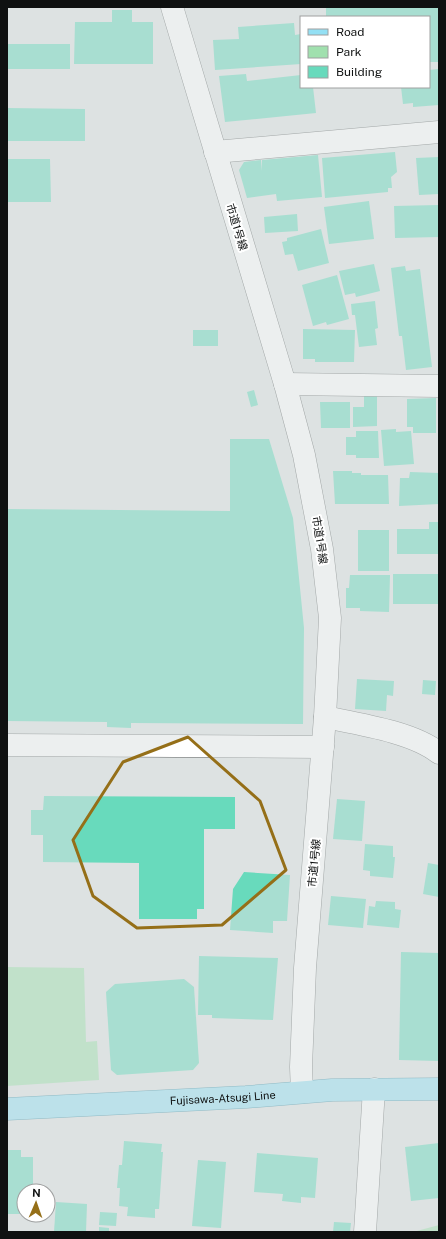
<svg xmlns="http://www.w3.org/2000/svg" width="446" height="1239" viewBox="0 0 446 1239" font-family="'Public Sans','Noto Sans JP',sans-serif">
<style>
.green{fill:#a0e0ae}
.building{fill:#68dabc}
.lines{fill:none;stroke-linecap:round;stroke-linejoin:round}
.minor-casing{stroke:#5e6262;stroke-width:23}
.major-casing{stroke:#378aa0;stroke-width:23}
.minor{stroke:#fff;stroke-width:22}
.major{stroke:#94e0f4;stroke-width:22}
.marked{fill:none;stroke:#956f18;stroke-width:3;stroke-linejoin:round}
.labels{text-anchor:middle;stroke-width:4;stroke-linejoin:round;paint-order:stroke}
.street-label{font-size:11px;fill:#0f1111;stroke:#fff}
</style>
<rect width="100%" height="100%" fill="#dde2e2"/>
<g class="green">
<polygon points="7,967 84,968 86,1042 97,1041 99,1080 7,1086"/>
<polygon points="439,1225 439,1232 413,1232"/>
</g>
<g class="building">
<polygon points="326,7 439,7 439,62 429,62 429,17 326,17"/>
<polygon points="112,10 132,10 132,22 153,22 153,64 74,64 75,22 112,22"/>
<polygon points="294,23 295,35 301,34 301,64 215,70 213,40 239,39 238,27"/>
<rect x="7" y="44" width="63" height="25"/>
<polygon points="439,69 439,105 413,107 413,103 403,104 401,87 429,87 429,70"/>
<polygon points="246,74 247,81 301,75 301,87 313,87 316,113 225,122 219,76"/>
<polygon points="7,108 85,109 85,141 7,141"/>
<polygon points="395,152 397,172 391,177 392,188 388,188 388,192 325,198 322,158"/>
<polygon points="318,155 322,197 277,201 276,194 247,198 239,170 244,162 261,160 262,171 262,160"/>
<polygon points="439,157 439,194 419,195 416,158"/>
<polygon points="7,159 50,159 51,202 7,202"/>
<polygon points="369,201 374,239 329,244 324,207"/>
<polygon points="439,205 439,237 395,238 394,206"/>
<polygon points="297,214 298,231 265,233 264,217"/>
<polygon points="321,229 329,263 298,271 293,254 285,255 282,242 287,241 287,238"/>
<polygon points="374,264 380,291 356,297 355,293 345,295 339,271"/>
<polygon points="405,266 406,271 420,269 432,367 406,370 402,336 399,336 391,268"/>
<polygon points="337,275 349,319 327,325 326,322 313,326 302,285"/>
<polygon points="375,301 378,328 375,329 377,345 359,347 355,315 352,315 351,304"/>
<polygon points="303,329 355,330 354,362 315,362 315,359 303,359"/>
<rect x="193" y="330" width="25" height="16"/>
<polygon points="254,390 258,405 251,407 247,392"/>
<polygon points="364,396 377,396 377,426 353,427 353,407 364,407"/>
<polygon points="436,398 436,433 413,433 413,427 407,427 407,399"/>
<polygon points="320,402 350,402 350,428 321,428"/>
<polygon points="396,429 396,432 411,431 414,464 384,466 381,430"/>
<polygon points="356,431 378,431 379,458 356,458 356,455 346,455 346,437 356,437"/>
<polygon points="230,439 269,439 293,518 304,628 303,724 131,723 131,728 107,727 107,722 7,721 7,509 230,511"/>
<polygon points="333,471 352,471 352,473 361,473 361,475 388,475 389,504 335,504"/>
<polygon points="410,472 439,473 439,504 399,506 400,478 409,478"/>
<polygon points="429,522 439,522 439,554 397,554 397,529 429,529"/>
<rect x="358" y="530" width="31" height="41"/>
<rect x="393" y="574" width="46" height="30"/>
<polygon points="350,575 390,575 389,612 360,611 360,608 346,608 346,588 349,588"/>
<polygon points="357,679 394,681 393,696 387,695 386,711 355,709"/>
<polygon points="423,680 436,681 435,695 422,694"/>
<polygon points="44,796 235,797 235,829 204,829 204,909 197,909 197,919 139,919 139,863 43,862 43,835 31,835 31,810 43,810"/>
<polygon points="337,799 365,801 362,841 333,839"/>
<polygon points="365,844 393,846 393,857 395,857 393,878 370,876 370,871 363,870"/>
<polygon points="428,863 439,865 439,897 423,894"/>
<polygon points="244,872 290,875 287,921 273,921 273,933 230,930 233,889"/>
<polygon points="331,896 366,899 363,928 328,925"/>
<polygon points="376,901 395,902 395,909 401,910 399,928 367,925 369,906 375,907"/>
<polygon points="401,952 439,953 439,1061 399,1060"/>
<polygon points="199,956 278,958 273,1020 212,1018 212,1015 198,1015"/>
<polygon points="184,979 194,987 199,1063 193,1070 117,1075 111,1070 106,992 115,984"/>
<polygon points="124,1141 162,1144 161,1152 163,1152 159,1209 155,1209 155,1218 127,1216 128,1207 119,1206 120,1188 117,1188 119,1165 122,1165"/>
<polygon points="439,1143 439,1198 411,1201 405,1147"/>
<polygon points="7,1150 21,1150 21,1157 33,1157 33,1191 24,1191 24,1214 7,1214"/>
<polygon points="257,1153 318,1158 315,1198 301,1197 301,1203 282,1201 283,1194 254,1192"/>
<polygon points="198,1160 226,1162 221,1228 192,1226"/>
<polygon points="56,1202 87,1204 86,1232 54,1232"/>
<polygon points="100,1212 117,1213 116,1226 99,1225"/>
<polygon points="334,1222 351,1223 350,1232 333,1232"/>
<polygon points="99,1227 109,1228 109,1232 99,1232"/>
</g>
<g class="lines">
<defs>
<g id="minor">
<polyline points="172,7 285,384 304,455 322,549 330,618 325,717 305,968 301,1067 302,1092"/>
<polyline points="215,152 439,132"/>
<polyline points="285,384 439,386"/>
<path d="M325 717C359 724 413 732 439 753"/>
<polyline points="7,745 323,747"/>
<polyline points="365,1232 374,1089"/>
</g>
<g id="major">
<path id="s1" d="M7 1109 246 1097 332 1090 439 1089"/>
</g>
</defs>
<use href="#minor" class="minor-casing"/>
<use href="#major" class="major-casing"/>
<use href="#minor" class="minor"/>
<use href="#major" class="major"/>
</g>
<path d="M0 0H446V1239H0ZM188 737 260 801 286 870 222 925 137 928 93 896 73 840 123 762Z" fill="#dde2e2" fill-opacity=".55" fill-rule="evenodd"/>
<path class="marked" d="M188 737 260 801 286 870 222 925 137 928 93 896 73 840 123 762Z"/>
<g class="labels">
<g class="street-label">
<text transform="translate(237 227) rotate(73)" y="4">市道1号線</text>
<text transform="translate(320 540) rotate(81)" y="4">市道1号線</text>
<text transform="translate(314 863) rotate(-85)" y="4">市道1号線</text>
<text dy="4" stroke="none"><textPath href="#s1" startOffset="216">Fujisawa-Atsugi Line</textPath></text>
</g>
</g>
<rect width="446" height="1239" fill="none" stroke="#0f1111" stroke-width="16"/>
<rect x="300" y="16" width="130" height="72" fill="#ffffff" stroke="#9fa0a0"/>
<rect x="308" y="29" width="20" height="6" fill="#94e0f4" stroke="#9fa0a0"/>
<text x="336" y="36" font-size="12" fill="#0f1111">Road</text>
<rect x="308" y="46" width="20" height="12" fill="#a0e0ae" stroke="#9fa0a0"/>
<text x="336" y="56" font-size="12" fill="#0f1111">Park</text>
<rect x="308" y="66" width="20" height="12" fill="#68dabc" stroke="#9fa0a0"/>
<text x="336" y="76" font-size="12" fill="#0f1111">Building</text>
<g transform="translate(36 1203) rotate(2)"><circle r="19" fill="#ffffff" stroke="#9fa0a0"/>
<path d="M0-3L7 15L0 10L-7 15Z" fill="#956f18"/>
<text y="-6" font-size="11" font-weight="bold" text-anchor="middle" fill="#0f1111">N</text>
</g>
</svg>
